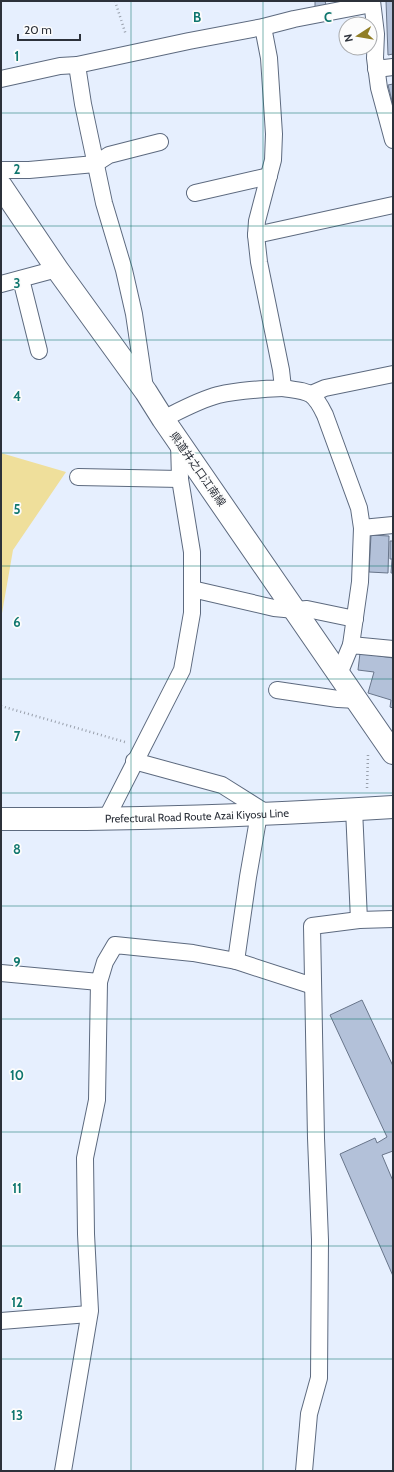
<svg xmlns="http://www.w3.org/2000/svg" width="394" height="1472" viewBox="0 0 394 1472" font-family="Cabin,'Noto Sans JP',sans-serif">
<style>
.green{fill:#efdf9b}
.building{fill:#b3c1d9;stroke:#68758a}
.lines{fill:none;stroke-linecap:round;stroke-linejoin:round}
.street-casing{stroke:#5d6a7f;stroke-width:18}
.secondary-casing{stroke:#5d6a7f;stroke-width:24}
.path{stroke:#99a0ac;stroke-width:2.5;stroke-dasharray:1 3;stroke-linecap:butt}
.street{stroke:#fff;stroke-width:16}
.secondary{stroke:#fff;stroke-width:22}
.grid{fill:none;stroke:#0f766e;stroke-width:1;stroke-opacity:0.55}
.labels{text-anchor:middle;stroke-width:3.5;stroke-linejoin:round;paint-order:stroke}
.street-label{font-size:11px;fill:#2c313a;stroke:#fcfcfc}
.grid-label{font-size:13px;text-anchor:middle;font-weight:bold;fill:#0f766e;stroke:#fcfcfc;stroke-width:3.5;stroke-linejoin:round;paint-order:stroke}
</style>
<rect width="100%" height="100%" fill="#e6effe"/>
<polygon class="green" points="1,453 66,472 13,550 1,619"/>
<g class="building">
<polygon points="315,1 325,1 326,5 315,7"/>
<polygon points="386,1 393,1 393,54 388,55"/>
<polygon points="393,84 393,105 388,85"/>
<polygon points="371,535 389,536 388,573 369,572"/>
<polygon points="390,541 393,541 393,573 391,573 392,559 390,559"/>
<polygon points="360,653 393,658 393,708 390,707 391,700 368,693 374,672 358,670"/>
<polygon points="362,1000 393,1066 393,1151 382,1155 393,1181 393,1276 340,1154 375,1138 377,1143 387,1137 330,1015"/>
</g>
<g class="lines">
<defs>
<g id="street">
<polyline points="372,1 376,34 375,58 379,88 393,140"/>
<polyline points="77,65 83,104 104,203 124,270 134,314 145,388"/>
<polyline points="376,69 393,67"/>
<polyline points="1,79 60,66 77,65 189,41 263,27 294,19 372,4"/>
<polyline points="1,170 29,170 95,164 109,155 160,142"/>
<polyline points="195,193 269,176"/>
<polyline points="256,235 393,205"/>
<polyline points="21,279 39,351"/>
<polyline points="1,284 57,269"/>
<path d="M283 388C309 392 313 390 325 415L359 508 362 528 360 582 351 645"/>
<polyline points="311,394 325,388 393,374"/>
<path d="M163 419C181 410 199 400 218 395 239 390 261 389 283 388L281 370 259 262 256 235 257 221 273 160 274 134 269 58 263 27"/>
<polyline points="78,477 180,479"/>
<polyline points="362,528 393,525"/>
<polyline points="192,589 274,608 295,610 307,609 355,619"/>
<polyline points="339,674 351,645 393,649"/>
<polyline points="277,690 338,699 357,700"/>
<polyline points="134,761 222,785 268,814"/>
<polyline points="354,809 359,920"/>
<polyline points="106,819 182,670 192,613 192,552 180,479 179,442"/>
<polyline points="236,961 248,877 259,814"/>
<polyline points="1,973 99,982 105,962 115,945 193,953 236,961 313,986"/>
<polyline points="1,1321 89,1314"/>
<polyline points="63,1471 90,1311 86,1234 85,1158 97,1100 99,982"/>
<polyline points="304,1471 309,1414 319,1378 320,1240 316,1138 312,926 359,920 393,919"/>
</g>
<g id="secondary">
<polyline points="1,186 57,269 146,392 163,419 393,753"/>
<path id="s1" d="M1 819C132 820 263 815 393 807"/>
</g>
</defs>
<use href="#street" class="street-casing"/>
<use href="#secondary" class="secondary-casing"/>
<g class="path">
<polyline points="115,1 126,35"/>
<polyline points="1,706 125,742"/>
<polyline points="367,788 368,755"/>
</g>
<use href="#street" class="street"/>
<use href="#secondary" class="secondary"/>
</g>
<path class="grid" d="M131 1V1471M263 1V1471M1 113H393M1 226H393M1 340H393M1 453H393M1 566H393M1 679H393M1 793H393M1 906H393M1 1019H393M1 1132H393M1 1246H393M1 1359H393"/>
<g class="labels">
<g class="street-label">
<text transform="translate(198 469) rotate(55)" y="4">県道井之口江南線</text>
<text dy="4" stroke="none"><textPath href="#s1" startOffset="196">Prefectural Road Route Azai Kiyosu Line</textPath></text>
</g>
</g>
<g class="grid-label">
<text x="197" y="22">B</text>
<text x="328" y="22">C</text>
<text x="17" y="61">1</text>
<text x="17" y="174">2</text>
<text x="17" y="288">3</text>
<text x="17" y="401">4</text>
<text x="17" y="514">5</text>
<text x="17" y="627">6</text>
<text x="17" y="741">7</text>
<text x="17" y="854">8</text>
<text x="17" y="967">9</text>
<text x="17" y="1080">10</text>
<text x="17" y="1193">11</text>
<text x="17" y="1307">12</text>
<text x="17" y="1420">13</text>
</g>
<rect width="394" height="1472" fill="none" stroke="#2c313a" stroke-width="4"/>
<g transform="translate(358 36) rotate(258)"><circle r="19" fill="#fcfcfc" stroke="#a9abae"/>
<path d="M0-3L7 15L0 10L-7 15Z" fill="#917e25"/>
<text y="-6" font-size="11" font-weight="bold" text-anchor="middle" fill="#2c313a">N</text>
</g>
<path d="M18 34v6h62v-6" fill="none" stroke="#2c313a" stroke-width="2"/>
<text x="24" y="34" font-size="12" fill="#2c313a" stroke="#fcfcfc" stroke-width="3" paint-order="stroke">20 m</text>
</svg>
